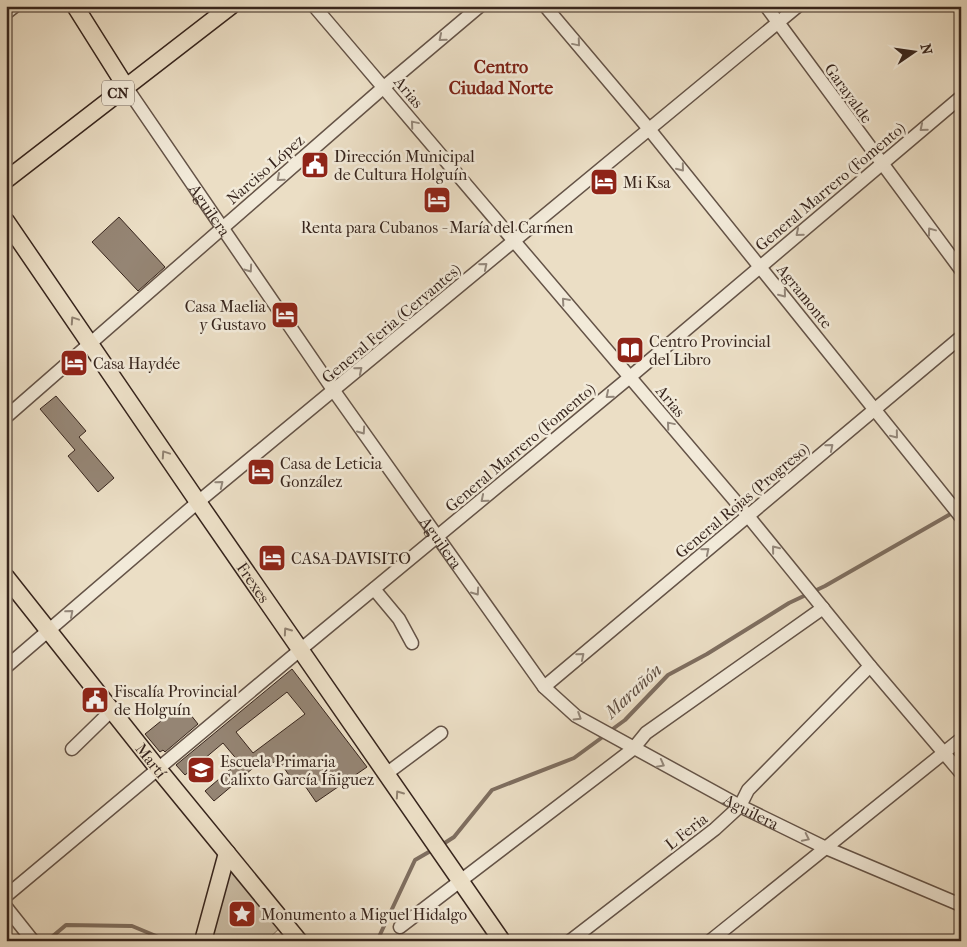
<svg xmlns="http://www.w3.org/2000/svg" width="967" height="947" viewBox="0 0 967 947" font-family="'IM FELL French Canon',serif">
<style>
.green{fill:#ccbfa8;stroke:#827262}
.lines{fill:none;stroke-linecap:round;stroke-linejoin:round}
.stream{stroke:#7e6e60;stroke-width:4}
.building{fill:#958574;stroke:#37251d;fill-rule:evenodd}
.minor-casing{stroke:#645347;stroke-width:15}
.major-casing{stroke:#37251d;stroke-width:19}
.minor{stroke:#f2ead9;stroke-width:12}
.major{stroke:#ebdec5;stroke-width:16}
.oneway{stroke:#94887b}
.oneway2{stroke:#918271}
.labels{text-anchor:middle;stroke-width:5;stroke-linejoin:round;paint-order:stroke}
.shield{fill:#f2ead9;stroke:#6f6055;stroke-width:1}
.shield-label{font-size:15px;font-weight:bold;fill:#37251d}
.street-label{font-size:16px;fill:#37251d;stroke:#f2ead9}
.poi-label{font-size:16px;fill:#37251d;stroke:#f2ead9;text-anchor:start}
.neighbourhood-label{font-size:18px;font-weight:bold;fill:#7a1f14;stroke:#f2ead9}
.water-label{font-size:18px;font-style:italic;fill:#5b4a3e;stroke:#f2ead9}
</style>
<rect width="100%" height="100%" fill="#ebdec5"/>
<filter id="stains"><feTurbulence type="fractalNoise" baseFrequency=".004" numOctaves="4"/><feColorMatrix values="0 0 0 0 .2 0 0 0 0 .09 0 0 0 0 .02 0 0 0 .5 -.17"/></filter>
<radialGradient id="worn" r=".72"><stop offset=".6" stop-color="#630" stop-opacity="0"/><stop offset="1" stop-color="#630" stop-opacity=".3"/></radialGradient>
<polygon class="green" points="230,867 283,925 266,941 212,941"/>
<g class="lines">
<g class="stream">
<polyline points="610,731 625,720 668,675 707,654 789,603 825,586 954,512"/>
<polyline points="440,846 454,837 492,790 574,758 604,736"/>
<polyline points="47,941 66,925 132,926 168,941"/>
<polyline points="377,941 415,860 434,849"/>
</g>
</g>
<g class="building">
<polygon points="119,217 165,267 138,291 92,242"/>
<polygon points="633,339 641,349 627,361 619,351"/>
<polygon points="56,396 86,431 79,437 114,478 98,492 68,456 75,450 40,409"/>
<path d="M292 669 367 767 316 802 301 780 295 784 278 759 270 765 265 758 214 801 205 791 239 762 223 743 185 775 176 765ZM287 692 305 714 253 753 236 732Z"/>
<polygon points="182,704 198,724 165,752 163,750 160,752 145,734"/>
</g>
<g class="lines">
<defs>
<g id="minor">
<polyline points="314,6 748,516 870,666 961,773"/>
<polyline points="545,6 649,129 961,517"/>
<polyline points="766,6 961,270"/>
<polyline points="6,13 15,6"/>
<path id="s1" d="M126 87 334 391 544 687 576 716 740 806 826 848 961 905"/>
<polyline points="6,417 384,87 480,6"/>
<polyline points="374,589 399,619 412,643"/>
<polyline points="6,667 198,502 798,6"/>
<polyline points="544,687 961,337"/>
<polyline points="72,749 112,710"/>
<polyline points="386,774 441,733"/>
<polyline points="6,896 300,650 630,377 961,97"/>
<polyline points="6,907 33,941"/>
<polyline points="400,927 633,749 646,733 823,608"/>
<polyline points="570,941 715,829 740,806 748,790 870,666"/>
<polyline points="710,941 961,739"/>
</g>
<g id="major">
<polyline points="75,6 126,87"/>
<polyline points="6,180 231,6"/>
<path id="s2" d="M6 221 198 502 502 941"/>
<path id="s3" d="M6 577 159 770 299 941"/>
<polyline points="203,941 227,853"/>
</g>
</defs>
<use href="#minor" class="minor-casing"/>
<use href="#major" class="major-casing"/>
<use href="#minor" class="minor"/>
<use href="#major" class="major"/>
</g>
<defs><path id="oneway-chevron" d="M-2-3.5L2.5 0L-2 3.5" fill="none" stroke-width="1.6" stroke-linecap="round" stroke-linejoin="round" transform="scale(1.25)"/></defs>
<g class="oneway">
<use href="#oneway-chevron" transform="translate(442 38) rotate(140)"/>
<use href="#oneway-chevron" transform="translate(577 43) rotate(50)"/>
<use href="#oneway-chevron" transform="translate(414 124) rotate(-130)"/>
<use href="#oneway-chevron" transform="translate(923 128) rotate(140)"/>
<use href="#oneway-chevron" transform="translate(681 168) rotate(51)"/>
<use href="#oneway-chevron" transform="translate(280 178) rotate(139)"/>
<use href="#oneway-chevron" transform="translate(931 231) rotate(-127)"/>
<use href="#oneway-chevron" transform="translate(799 233) rotate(140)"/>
<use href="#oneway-chevron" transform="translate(484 266) rotate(-40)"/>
<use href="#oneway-chevron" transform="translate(249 269) rotate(55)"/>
<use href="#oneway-chevron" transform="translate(783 294) rotate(51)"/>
<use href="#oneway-chevron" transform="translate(565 301) rotate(-131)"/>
<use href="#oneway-chevron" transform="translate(359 370) rotate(-40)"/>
<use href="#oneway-chevron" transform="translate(609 395) rotate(140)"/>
<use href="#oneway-chevron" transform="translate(670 425) rotate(-130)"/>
<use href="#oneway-chevron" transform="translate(362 431) rotate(55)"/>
<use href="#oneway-chevron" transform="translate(895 435) rotate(51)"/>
<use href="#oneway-chevron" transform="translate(830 447) rotate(-40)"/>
<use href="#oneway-chevron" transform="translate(220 484) rotate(-39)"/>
<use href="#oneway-chevron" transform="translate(484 499) rotate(140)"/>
<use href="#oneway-chevron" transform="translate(775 549) rotate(-129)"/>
<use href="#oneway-chevron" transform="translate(706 551) rotate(-40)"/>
<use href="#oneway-chevron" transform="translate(476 592) rotate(55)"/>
<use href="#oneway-chevron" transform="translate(70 613) rotate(-41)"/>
<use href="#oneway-chevron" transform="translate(581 656) rotate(-40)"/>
<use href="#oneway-chevron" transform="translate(578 717) rotate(32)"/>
<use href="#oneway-chevron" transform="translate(661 764) rotate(28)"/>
<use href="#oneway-chevron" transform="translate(806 838) rotate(26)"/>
</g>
<g class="oneway2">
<use href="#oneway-chevron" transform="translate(74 320) rotate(-124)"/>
<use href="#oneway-chevron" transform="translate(165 454) rotate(-124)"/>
<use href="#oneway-chevron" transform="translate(287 631) rotate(-125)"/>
<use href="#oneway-chevron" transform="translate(399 794) rotate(-125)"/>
</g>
<defs>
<symbol id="civic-square" viewBox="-11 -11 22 22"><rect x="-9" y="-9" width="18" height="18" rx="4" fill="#8f2418" stroke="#f2ead9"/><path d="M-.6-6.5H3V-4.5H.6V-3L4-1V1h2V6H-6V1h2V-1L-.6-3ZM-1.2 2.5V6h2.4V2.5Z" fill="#fff"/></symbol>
<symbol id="hotel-square" viewBox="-11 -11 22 22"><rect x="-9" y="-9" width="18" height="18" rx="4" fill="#8f2418" stroke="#f2ead9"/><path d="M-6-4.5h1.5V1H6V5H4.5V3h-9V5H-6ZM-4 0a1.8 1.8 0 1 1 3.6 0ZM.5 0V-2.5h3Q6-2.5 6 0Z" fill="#fff"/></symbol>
<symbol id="library-square" viewBox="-11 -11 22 22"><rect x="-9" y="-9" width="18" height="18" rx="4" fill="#8f2418" stroke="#f2ead9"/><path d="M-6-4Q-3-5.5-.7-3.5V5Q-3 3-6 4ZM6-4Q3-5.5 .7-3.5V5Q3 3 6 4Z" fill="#fff"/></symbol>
<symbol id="school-square" viewBox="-11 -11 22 22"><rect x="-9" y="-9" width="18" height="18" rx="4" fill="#8f2418" stroke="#f2ead9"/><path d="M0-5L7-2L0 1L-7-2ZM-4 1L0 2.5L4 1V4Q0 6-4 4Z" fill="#fff"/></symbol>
<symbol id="sight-square" viewBox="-11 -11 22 22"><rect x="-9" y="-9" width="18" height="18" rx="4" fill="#8f2418" stroke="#f2ead9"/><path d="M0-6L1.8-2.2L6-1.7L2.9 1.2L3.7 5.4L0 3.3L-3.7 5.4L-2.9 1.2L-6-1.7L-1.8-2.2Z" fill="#fff"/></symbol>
</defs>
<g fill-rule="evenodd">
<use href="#civic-square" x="299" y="149" width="32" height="32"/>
<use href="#hotel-square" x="588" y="166" width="32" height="32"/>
<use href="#hotel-square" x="421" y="184" width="32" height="32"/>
<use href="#hotel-square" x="269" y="299" width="32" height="32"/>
<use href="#library-square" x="614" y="334" width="32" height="32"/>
<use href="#hotel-square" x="58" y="347" width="32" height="32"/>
<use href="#hotel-square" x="245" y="456" width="32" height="32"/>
<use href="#hotel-square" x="256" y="542" width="32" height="32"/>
<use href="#civic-square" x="79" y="684" width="32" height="32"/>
<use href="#school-square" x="185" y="754" width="32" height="32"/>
<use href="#sight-square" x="226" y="898" width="32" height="32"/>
</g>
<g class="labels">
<rect class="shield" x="102" y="80.5" width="32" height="25" rx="4"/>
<g class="shield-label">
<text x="118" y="98">CN</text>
</g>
<g class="street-label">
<text transform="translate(409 92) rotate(50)" y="6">Arias</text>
<text transform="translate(849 93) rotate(54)" y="6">Garayalde</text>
<text transform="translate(265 169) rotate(-41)" y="6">Narciso López</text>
<text transform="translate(830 186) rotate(-40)" y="6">General Marrero (Fomento)</text>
<text dy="6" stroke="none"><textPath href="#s1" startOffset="149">Aguilera</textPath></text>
<text transform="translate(805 296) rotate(51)" y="6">Agramonte</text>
<text transform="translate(391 323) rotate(-40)" y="6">General Feria (Cervantes)</text>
<text transform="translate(671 401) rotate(50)" y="6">Arias</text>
<text transform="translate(520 447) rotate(-40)" y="6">General Marrero (Fomento)</text>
<text transform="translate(742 500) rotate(-40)" y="6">General Rojas (Progreso)</text>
<text dy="6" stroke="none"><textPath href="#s1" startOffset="554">Aguilera</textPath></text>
<text dy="6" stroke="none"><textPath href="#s2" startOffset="438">Frexes</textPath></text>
<text dy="6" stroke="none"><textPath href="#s3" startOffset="234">Martí</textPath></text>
<text dy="6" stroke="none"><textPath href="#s1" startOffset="974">Aguilera</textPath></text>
<text transform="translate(686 831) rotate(-38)" y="6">L Feria</text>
</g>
<g class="poi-label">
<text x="334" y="162">Dirección Municipal<tspan x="334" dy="18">de Cultura Holguín</tspan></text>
<text x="623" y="188">Mi Ksa</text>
<text x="437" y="233" text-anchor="middle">Renta para Cubanos - María del Carmen</text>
<text x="266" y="312" text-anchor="end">Casa Maelia<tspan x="266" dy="18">y Gustavo</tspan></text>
<text x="649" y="347">Centro Provincial<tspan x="649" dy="18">del Libro</tspan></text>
<text x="93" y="369">Casa Haydée</text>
<text x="280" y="469">Casa de Leticia<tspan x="280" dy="18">González</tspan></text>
<text x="291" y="564">CASA-DAVISITO</text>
<text x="114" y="697">Fiscalía Provincial<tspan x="114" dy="18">de Holguín</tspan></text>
<text x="220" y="767">Escuela Primaria<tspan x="220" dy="18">Calixto García Íñiguez</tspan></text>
<text x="261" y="920">Monumento a Miguel Hidalgo</text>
</g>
<g class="neighbourhood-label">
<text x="501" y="73">Centro<tspan x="501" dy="21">Ciudad Norte</tspan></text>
</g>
<g class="water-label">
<text transform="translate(633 691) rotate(-43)" y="6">Marañón</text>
</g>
</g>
<rect width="967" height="947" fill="none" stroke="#ebdec5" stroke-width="25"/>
<rect x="8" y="8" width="952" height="932" fill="none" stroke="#37251d" stroke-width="2.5"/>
<rect x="12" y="12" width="942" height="922" fill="none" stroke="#37251d"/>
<g transform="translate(914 52) rotate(77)" stroke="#f2ead9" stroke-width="4" paint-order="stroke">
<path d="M0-4L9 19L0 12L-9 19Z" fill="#37251d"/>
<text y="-8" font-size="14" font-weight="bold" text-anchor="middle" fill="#37251d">N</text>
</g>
<rect width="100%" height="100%" filter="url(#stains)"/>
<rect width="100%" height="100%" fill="url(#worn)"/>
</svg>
